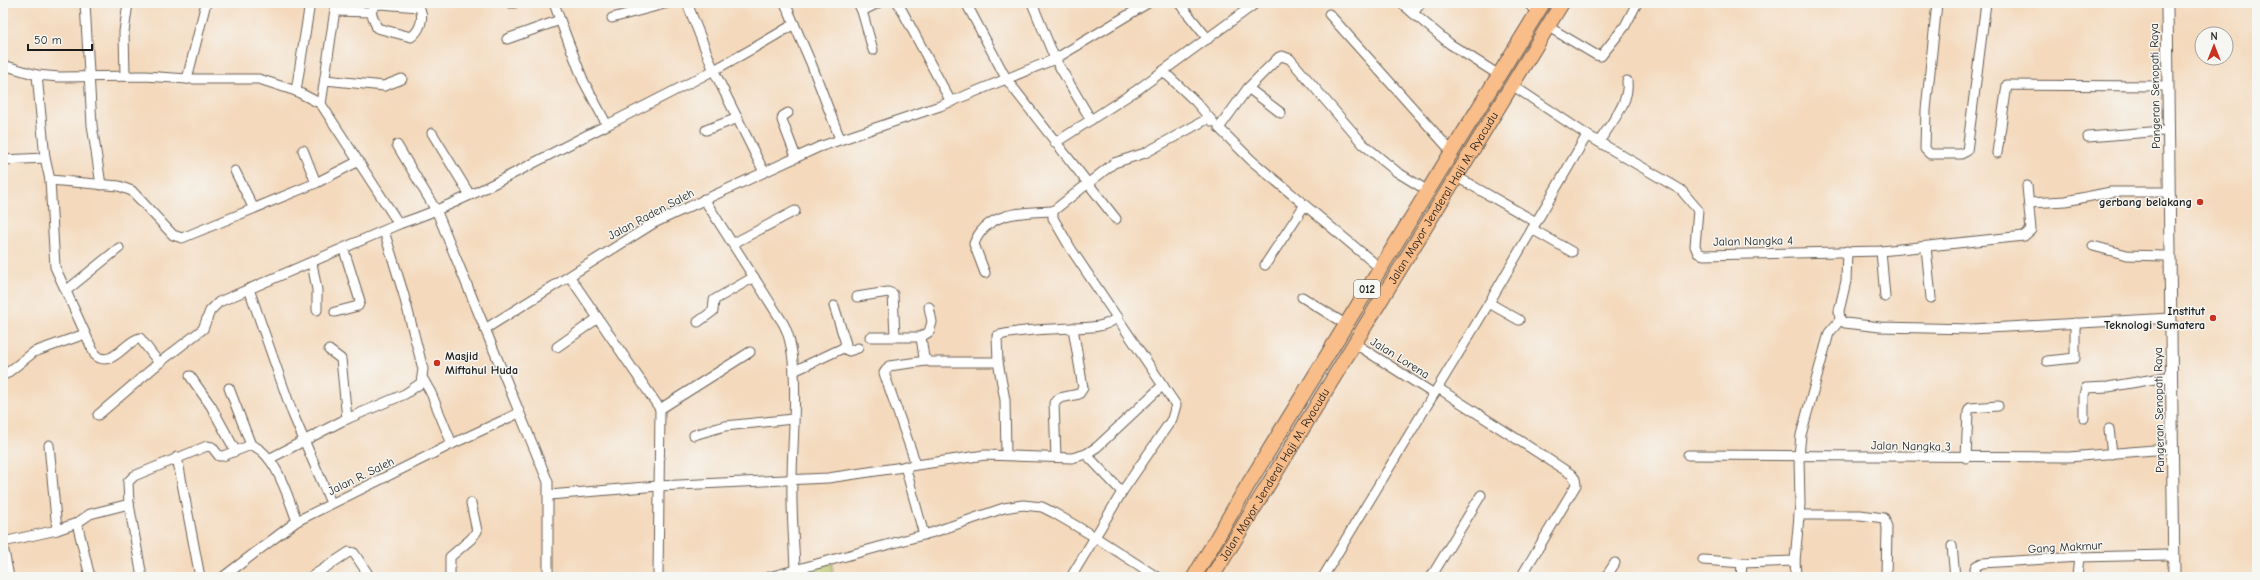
<svg xmlns="http://www.w3.org/2000/svg" width="2260" height="580" viewBox="0 0 2260 580" font-family="'Comic Neue',sans-serif">
<style>
.green{fill:#b5c062;stroke:#686e3f}
.forest{fill:#90a658;stroke:#56613a}
.lines{fill:none;stroke-linecap:round;stroke-linejoin:round}
.minor-casing{stroke:#685e54;stroke-width:11}
.tertiary-casing{stroke:#685e54;stroke-width:13}
.primary-casing{stroke:#685e54;stroke-width:16}
.minor{stroke:#fff;stroke-width:9}
.tertiary{stroke:#fff;stroke-width:11}
.primary{stroke:#f8bd89;stroke-width:14}
.poi-dot{fill:#c8321e;stroke:#f6f6f2;stroke-width:1.5}
.labels{text-anchor:middle;stroke-width:3;stroke-linejoin:round;paint-order:stroke}
.shield{fill:#f6f6f2;stroke:#5d5d5c;stroke-width:1}
.shield-label{font-size:11px;font-weight:bold;fill:#1c1c1c}
.street-label{font-size:12px;fill:#1c1c1c;stroke:#f6f6f2}
.poi-label{font-size:12px;font-weight:bold;fill:#1c1c1c;stroke:#f6f6f2;text-anchor:end}
</style>
<rect width="100%" height="100%" fill="#f6f6f2"/>
<filter id="ink" filterUnits="userSpaceOnUse"><feTurbulence type="fractalNoise" baseFrequency=".025" numOctaves="2"/><feDisplacementMap in="SourceGraphic" scale="8" xChannelSelector="R" yChannelSelector="G"/><feConvolveMatrix kernelMatrix="1 2 1 2 8 2 1 2 1" color-interpolation-filters="sRGB"/></filter>
<filter id="wash" filterUnits="userSpaceOnUse"><feTurbulence type="fractalNoise" baseFrequency=".012" numOctaves="4" result="noise"/><feDisplacementMap in="SourceGraphic" scale="16" xChannelSelector="R" yChannelSelector="G"/><feGaussianBlur stdDeviation="0.9" result="paint"/><feColorMatrix in="noise" values="0 0 0 0 0 0 0 0 0 0 0 0 0 0 0 0 0 1.4 0 .05"/><feComposite in="paint" operator="in"/></filter>
<g filter="url(#wash)">
<rect width="100%" height="100%" fill="#f4d9bc"/>
<polygon class="green" points="832,562 833,577 778,577"/>
<polygon class="forest" points="2257,388 2257,577 2255,577 2256,394"/>
</g>
<g filter="url(#ink)">
<g class="lines">
<defs>
<g id="minor">
<polyline points="85,3 92,125 101,185"/>
<path d="M336 3 321 104 399 224C472 200 538 159 607 125 670 93 733 62 794 24"/>
<polyline points="511,3 514,3"/>
<polyline points="554,3 560,20"/>
<polyline points="687,3 714,71 764,172"/>
<polyline points="785,3 811,63 840,139"/>
<polyline points="858,3 862,11 878,3"/>
<polyline points="898,3 951,102"/>
<polyline points="966,3 1007,80 1116,219"/>
<polyline points="1032,3 1055,59 1091,120"/>
<polyline points="1179,3 1208,39"/>
<polyline points="1401,3 1450,44 1499,75"/>
<polyline points="1528,3 1537,13"/>
<polyline points="1937,3 1926,110 1925,149 1930,154 1961,154 1967,151 1986,3"/>
<path d="M380 4 419 7C425 17 420 31 411 37L377 28 371 12 374 6Z"/>
<polyline points="335,11 371,12"/>
<polyline points="862,11 873,50"/>
<polyline points="1413,13 1421,3"/>
<polyline points="1329,14 1452,152"/>
<polyline points="612,18 668,3"/>
<polyline points="1547,26 1596,55 1601,56 1625,26 1637,3"/>
<polyline points="507,39 560,20 583,80 607,125"/>
<polyline points="3,65 37,75 59,77 145,76 187,79 259,79 296,91 321,104"/>
<polyline points="1163,71 1196,102 1213,122"/>
<path d="M37 75 45 158 50 180 55 267 95 355C112 369 125 341 140 338L159 363 98 415"/>
<polyline points="125,76 124,32 128,3"/>
<polyline points="187,79 206,3"/>
<polyline points="325,80 384,86 402,79"/>
<polyline points="1512,85 1587,135 1681,190 1698,210 1695,246 1698,253 1704,255 1881,251 2024,236 2031,230 2027,186"/>
<polyline points="1248,88 1279,57 1282,56 1290,59 1363,144 1397,172 1428,191"/>
<polyline points="296,91 310,3"/>
<polyline points="788,113 783,116 782,120 796,157"/>
<polyline points="1281,113 1248,88 1219,128 1251,160 1380,268"/>
<polyline points="706,130 738,118"/>
<polyline points="432,133 470,195"/>
<polyline points="2088,137 2163,131"/>
<path d="M1599 142C1610 124 1630 103 1627 81"/>
<polyline points="1055,143 1137,90 1256,3"/>
<polyline points="397,145 437,212 548,482 548,577"/>
<polyline points="303,150 316,183"/>
<polyline points="1997,153 2007,85 2162,86"/>
<polyline points="3,160 45,158"/>
<polyline points="235,171 253,207"/>
<polyline points="1457,177 1536,222"/>
<polyline points="50,180 119,186 132,191 173,235 182,238 316,183 359,161"/>
<path d="M704 199 783 323C802 356 792 439 792 479 791 510 794 540 795 570"/>
<polyline points="2029,203 2066,201 2111,192 2163,192"/>
<polyline points="1532,229 1572,252"/>
<polyline points="734,243 795,211"/>
<polyline points="2093,246 2127,255 2164,256"/>
<polyline points="1926,247 1931,298"/>
<polyline points="1847,251 1846,281 1839,311 1840,320 1845,323 1880,327 1971,329 2171,318"/>
<polyline points="1881,251 1885,297"/>
<polyline points="312,263 317,290 317,310"/>
<polyline points="1265,265 1304,206"/>
<path d="M985 273 974 244C986 211 1025 212 1053 211"/>
<polyline points="570,277 660,409 658,577"/>
<polyline points="249,289 292,412 331,503"/>
<polyline points="67,290 119,248"/>
<polyline points="857,297 888,292 893,294 895,336"/>
<polyline points="1302,297 1345,324"/>
<polyline points="1489,303 1519,320"/>
<polyline points="834,306 846,344 843,348"/>
<polyline points="335,312 358,306 360,301 344,250"/>
<polyline points="698,322 713,311 714,300 754,277"/>
<polyline points="485,329 654,223 819,147 940,106 1055,59 1148,3"/>
<polyline points="870,337 921,337 924,358 930,362 998,362"/>
<polyline points="921,337 929,332 932,322 929,307"/>
<polyline points="1354,343 1434,394"/>
<polyline points="557,347 598,318"/>
<polyline points="329,350 341,359 347,419"/>
<polyline points="2047,361 2075,358 2075,323"/>
<polyline points="159,363 203,329 210,311 219,302 399,224"/>
<polyline points="794,371 843,348 849,351 858,348"/>
<polyline points="6,374 34,352 85,334"/>
<polyline points="190,376 211,406 235,450"/>
<polyline points="423,379 431,393 452,444"/>
<polyline points="229,388 251,445"/>
<polyline points="1438,388 1571,474 1575,479 1576,485 1521,577"/>
<polyline points="660,409 750,352"/>
<polyline points="2084,418 2084,395 2086,388 2108,387 2166,377"/>
<polyline points="2109,429 2112,454"/>
<polyline points="694,435 725,426 793,419"/>
<polyline points="49,445 57,530"/>
<path d="M1006 454 1005 400 998 362 997 336C1011 330 1053 329 1071 328 1089 327 1103 329 1118 317"/>
<polyline points="1086,454 1122,492"/>
<polyline points="1688,455 2069,457 2166,449"/>
<polyline points="177,457 200,577"/>
<polyline points="1056,457 1054,403 1060,398 1079,394 1083,388 1073,328"/>
<polyline points="1966,458 1968,412 1970,408 1998,406"/>
<polyline points="269,459 342,421 405,394 421,383 423,369 403,292 384,231"/>
<polyline points="916,464 884,373 889,366 926,361"/>
<polyline points="905,466 924,535"/>
<polyline points="549,495 658,486 828,478 985,455 1072,458 1086,454 1097,447 1163,385"/>
<polyline points="129,504 142,577"/>
<polyline points="1799,515 1860,515 1884,518 1887,527 1886,577"/>
<path d="M77 523 90 514 129 504 128 482 134 476 207 446 212 447 219 456H223L251 445C276 453 288 498 297 521"/>
<polyline points="3,542 57,530 77,523 90,577"/>
<polyline points="3,546 9,577"/>
<polyline points="1952,546 1955,577"/>
<polyline points="1703,560 1742,563 1795,561"/>
<polyline points="223,577 297,521 452,444 519,413"/>
<polyline points="311,577 349,552 354,553 370,577"/>
<polyline points="450,577 450,557 471,539 477,531 471,503"/>
<polyline points="769,577 934,532 1004,508 1023,505 1042,507 1054,513 1095,537 1157,577"/>
<polyline points="1071,577 1122,492 1172,419 1176,405 1071,249 1053,218 1053,211 1114,163 1145,153 1209,118"/>
<polyline points="1323,577 1489,303 1587,135"/>
<polyline points="1431,577 1481,495"/>
<polyline points="1606,577 1615,563"/>
<polyline points="1741,577 1742,563"/>
<polyline points="1796,577 1795,561 1800,504 1799,456 1801,435 1829,333 1840,320"/>
<polyline points="1972,577 1976,566 1982,563 2079,557 2168,555"/>
<polyline points="2077,577 2079,557"/>
</g>
<polyline id="tertiary" points="2165,3 2167,8 2174,577"/>
<g id="primary">
<polyline points="1194,577 1249,483 1543,3"/>
<path id="s1" d="M1212 577 1562 3"/>
</g>
</defs>
<use href="#minor" class="minor-casing"/>
<use href="#tertiary" class="tertiary-casing"/>
<use href="#primary" class="primary-casing"/>
<use href="#minor" class="minor"/>
<use href="#tertiary" class="tertiary"/>
<use href="#primary" class="primary"/>
</g>
</g>
<g class="poi-dot">
<circle cx="2200" cy="202" r="4"/>
<circle cx="2213" cy="318" r="4"/>
<circle cx="437" cy="363" r="4"/>
</g>
<g class="labels">
<rect class="shield" x="1354" y="280" width="26" height="18" rx="3"/>
<g class="shield-label">
<text x="1367" y="293">012</text>
</g>
<g class="street-label">
<text transform="translate(2155 86) rotate(-91)" y="4">Pangeran Senopati Raya</text>
<text dy="4" stroke="none"><textPath href="#s1" startOffset="444">Jalan Mayor Jenderal Haji M. Ryacudu</textPath></text>
<text transform="translate(651 214) rotate(-28)" y="4">Jalan Raden Saleh</text>
<text transform="translate(1753 241) rotate(-1)" y="4">Jalan Nangka 4</text>
<text transform="translate(1400 358) rotate(32)" y="4">Jalan Lorena</text>
<text transform="translate(2159 410) rotate(-91)" y="4">Pangeran Senopati Raya</text>
<text transform="translate(1911 446) rotate(1)" y="4">Jalan Nangka 3</text>
<text dy="4" stroke="none"><textPath href="#s1" startOffset="120">Jalan Mayor Jenderal Haji M. Ryacudu</textPath></text>
<text transform="translate(361 476) rotate(-26)" y="4">Jalan R. Saleh</text>
<text transform="translate(2065 547) rotate(-3)" y="4">Gang Makmur</text>
</g>
<g class="poi-label">
<text x="2192" y="206">gerbang belakang</text>
<text x="2205" y="315">Institut<tspan x="2205" dy="14">Teknologi Sumatera</tspan></text>
<text x="445" y="360" text-anchor="start">Masjid<tspan x="445" dy="14">Miftahul Huda</tspan></text>
</g>
</g>
<rect width="2260" height="580" fill="none" stroke="#f6f6f2" stroke-width="16"/>
<g transform="translate(2214 46)"><circle r="19" fill="#f6f6f2" stroke="#9f9f9c"/>
<path d="M0-3L7 15L0 10L-7 15Z" fill="#c8321e"/>
<text y="-6" font-size="11" font-weight="bold" text-anchor="middle" fill="#1c1c1c">N</text>
</g>
<path d="M28 44v6h64v-6" fill="none" stroke="#1c1c1c" stroke-width="2"/>
<text x="34" y="44" font-size="12" fill="#1c1c1c" stroke="#f6f6f2" stroke-width="3" paint-order="stroke">50 m</text>
</svg>
